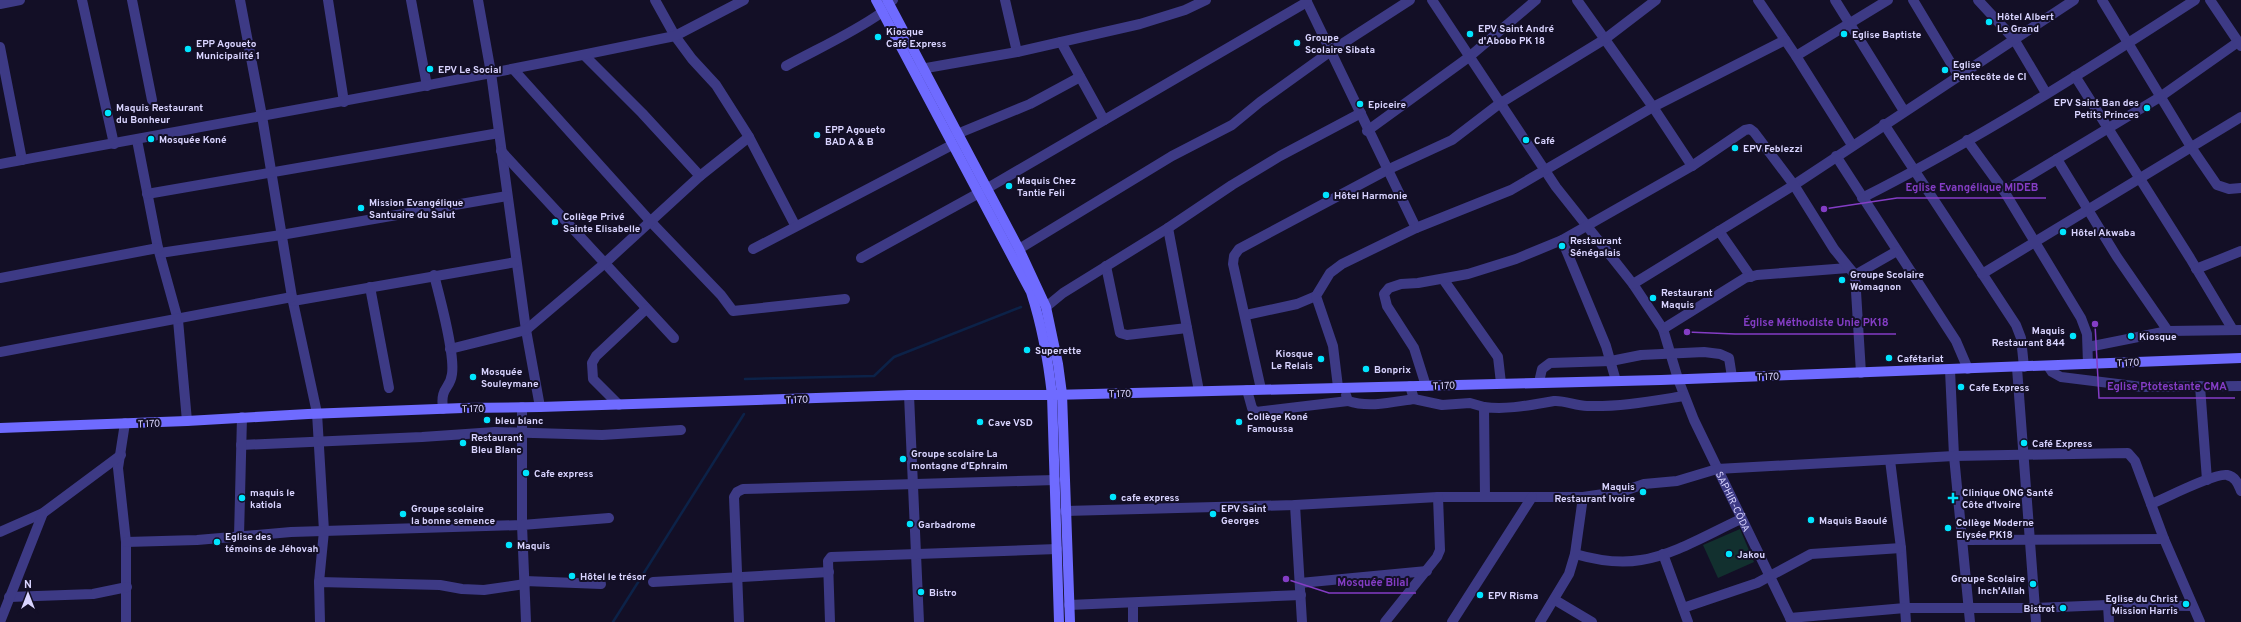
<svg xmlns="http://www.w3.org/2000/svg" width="2241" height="622" viewBox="0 0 2241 622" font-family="Overpass,sans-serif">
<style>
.green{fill:#12302f}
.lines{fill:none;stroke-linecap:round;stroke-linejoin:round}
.stream{stroke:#0c2248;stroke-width:2.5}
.street{stroke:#3d3a85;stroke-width:10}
.secondary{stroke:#6f6bff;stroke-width:10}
.poi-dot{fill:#00e5ff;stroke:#130f26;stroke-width:1.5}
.labels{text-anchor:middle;stroke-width:4;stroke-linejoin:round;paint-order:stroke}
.poi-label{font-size:10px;font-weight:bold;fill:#d9d4ff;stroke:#130f26;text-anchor:start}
.street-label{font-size:10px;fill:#d9d4ff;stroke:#130f26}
.leader{fill:none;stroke:#843dc5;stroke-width:1.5}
.callout-dot{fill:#843dc5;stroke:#130f26;stroke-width:1.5}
.callout-label{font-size:11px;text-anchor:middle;font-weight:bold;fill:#843dc5;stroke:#130f26;stroke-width:4;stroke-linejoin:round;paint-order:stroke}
</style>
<rect width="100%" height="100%" fill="#130f26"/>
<polygon class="green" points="1740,529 1754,562 1718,578 1703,545"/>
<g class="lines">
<g class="stream">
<polyline points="745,379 874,376 894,357 1021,307"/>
<polyline points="613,622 744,414"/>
</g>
<g class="street">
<polyline points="82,0 114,144"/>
<polyline points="132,0 152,100"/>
<polyline points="240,0 262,116 292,297 317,413 324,531 319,582"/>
<polyline points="328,0 344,102"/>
<polyline points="411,0 427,86"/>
<polyline points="478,0 491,73 526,330 540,407"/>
<polyline points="655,0 675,36 692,59 716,85 749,137 795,225"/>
<polyline points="1005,0 1017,52"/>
<polyline points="1306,0 1416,228"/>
<path id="s1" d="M1432 0 1556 187 1633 284 1663 329 1678 379 1694 420 1792 622"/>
<polyline points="1577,0 1653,107 1692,166"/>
<polyline points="1758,0 1796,56 1852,145"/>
<polyline points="1835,0 1904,111"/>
<polyline points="1913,0 1958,75"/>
<polyline points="1978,0 2014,39 2046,93"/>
<polyline points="2102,0 2191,147 2217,185 2229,189 2241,188"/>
<polyline points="2210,0 2241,46"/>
<polyline points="0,4 20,0"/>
<polyline points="1061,42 1104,120"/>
<polyline points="0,47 22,160"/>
<polyline points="584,55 642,113 700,176"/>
<polyline points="1796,56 1888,0"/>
<path d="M786 66C817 49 851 34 881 13 886 10 887 3 893 0"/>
<polyline points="514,70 651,222 721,295 733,311 845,299"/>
<polyline points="915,70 1017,52 1140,24 1185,10 1206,0"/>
<polyline points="2075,76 2190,258 2233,330"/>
<polyline points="1884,124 2016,325 2021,338 2024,367"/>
<polyline points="1367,131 1469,57 1536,0"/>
<polyline points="957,134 1030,104 1080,77"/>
<polyline points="137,140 158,248 178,320 187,421"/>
<polyline points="1967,140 2004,191 2081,318 2087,334 2088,364"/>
<polyline points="501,151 674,338"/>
<polyline points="1836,156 1956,341 1968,369"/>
<polyline points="2057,159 2117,257 2168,331 2088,347"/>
<path d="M0 164C220 123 441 85 660 39L675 36 744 0"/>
<polyline points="986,189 1307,2"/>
<polyline points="2004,191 2160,97 2238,42"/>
<polyline points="147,194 499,133"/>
<path d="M1862 198C1977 140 2087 70 2195 0"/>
<polyline points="1168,228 1199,391"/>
<polyline points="1719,231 1751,277"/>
<polyline points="1562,240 1606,346 1616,381"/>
<polyline points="753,249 952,145"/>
<polyline points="1019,249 1172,156 1232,125 1260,102 1331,51 1410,0"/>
<polyline points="160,253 281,235 507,196"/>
<polyline points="861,258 979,193"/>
<polyline points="1106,266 1120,333 1127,335 1187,328"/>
<polyline points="2196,269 2241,251"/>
<polyline points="1982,274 2241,117"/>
<path d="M434 275C440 298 455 353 452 374 450 390 440 386 443 409"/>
<polyline points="0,278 158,248"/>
<polyline points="1443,279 1498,357 1501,383"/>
<polyline points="1633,284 1794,185 2074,0"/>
<polyline points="370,287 389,388"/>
<polyline points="293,301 516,262"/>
<polyline points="1046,307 1063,293 1168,228 1232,185 1280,156 1361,113"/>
<polyline points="1246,315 1297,304 1316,296"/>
<polyline points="1663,329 1745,278 1757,275 1848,268"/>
<polyline points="2168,331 2241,330"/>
<polyline points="450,349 526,330 605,263 700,176 749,137"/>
<polyline points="0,352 292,297"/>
<polyline points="2048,366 2052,372 2061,377 2142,387 2241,386"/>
<polyline points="2017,368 2036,622"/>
<polyline points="1950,370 1954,456 1970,622"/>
<polyline points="1861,373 1855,275 1897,251"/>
<polyline points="1539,382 1542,369 1550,363 1611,361 1641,355 1704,352 1720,354 1729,358 1732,377"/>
<polyline points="1410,386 1414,399 1442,405 1470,403 1484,407"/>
<polyline points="1426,386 1414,348 1387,306 1384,294 1389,288 1401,284 1418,283 1468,274 1516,259 1562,240 1692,166 1745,130 1750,129 1754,132 1794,185 1834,249 1855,275"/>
<polyline points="2200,386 2207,480"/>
<polyline points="1338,387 1333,346 1316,296 1330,273 1342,264 1416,228 1511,190 1653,107 1785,40"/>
<polyline points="1261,389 1233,264 1234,256 1239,249 1387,170 1452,140 1499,104 1605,39 1656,0"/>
<polyline points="1247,390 1252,408 1256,412 1348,401"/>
<polyline points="909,395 919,622"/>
<path d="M1346 395 1348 401C1369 408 1393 402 1414 399"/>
<polyline points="619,405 593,379 592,363 596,356 646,309"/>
<polyline points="125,423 118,468 126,542 126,622"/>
<polyline points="241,445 422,437 495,432 602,435 681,430"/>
<polyline points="1890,460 1901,548 1906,622"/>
<path d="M1485 497 1484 407C1508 410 1530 405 1554 401 1564 400 1576 406 1587 406 1620 407 1652 401 1684 396"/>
<path d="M2151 504C2166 498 2214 473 2227 475 2236 477 2238 484 2241 491"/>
<polyline points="1295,505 1302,622"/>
<polyline points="1065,511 1295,505 1438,497 1583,497 1624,491 1644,484 1677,481 1717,469 1954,456 2128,453 2135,461 2164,539 2200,622"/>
<polyline points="0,532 43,513 121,455"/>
<polyline points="239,536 242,417"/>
<polyline points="1964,540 2164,539"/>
<polyline points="126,542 197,540 291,532 522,525 522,407"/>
<path d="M1575 554C1596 560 1619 564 1641 560 1674 555 1710 533 1741 519"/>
<polyline points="1663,554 1688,622"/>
<polyline points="525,581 601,584"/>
<polyline points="653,582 829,572"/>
<polyline points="1300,583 1427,571"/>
<polyline points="9,597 93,594 127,587"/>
<polyline points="1555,600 1592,622"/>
<polyline points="1133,603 1133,622"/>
<polyline points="1069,605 1301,595"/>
<polyline points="2108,605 2109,622"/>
<polyline points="1683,608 1757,583 1811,554 1901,548"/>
<polyline points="1790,618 1905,608 2035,608 2108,605 2192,606"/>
<polyline points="0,622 43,513"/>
<polyline points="320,622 319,582 440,585 462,589 484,590 525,584"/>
<polyline points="526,622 522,525 609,518"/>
<polyline points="739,622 734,497 737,492 743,489 1055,480"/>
<polyline points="830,622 828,561 831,557 1057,549"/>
<polyline points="1385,622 1437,557 1440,550 1438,497"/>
<polyline points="1452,622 1532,497"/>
<polyline points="1540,622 1569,574 1575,554 1583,497"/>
</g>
<g class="secondary">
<path d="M876 0 1031 292C1042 326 1048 359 1052 395L1059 622"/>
<polyline points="887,0 1019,249 1046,307 1058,364 1062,394 1070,622"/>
<polyline points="0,428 187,421 308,414 463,408 540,407 909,395 1052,395 1661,380 2241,358"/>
</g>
</g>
<g class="poi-dot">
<circle cx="1989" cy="22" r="4"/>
<circle cx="1470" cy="34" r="4"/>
<circle cx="1844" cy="34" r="4"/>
<circle cx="878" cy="37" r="4"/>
<circle cx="1297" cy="43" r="4"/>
<circle cx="188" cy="49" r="4"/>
<circle cx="430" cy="69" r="4"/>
<circle cx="1945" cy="70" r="4"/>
<circle cx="1360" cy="104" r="4"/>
<circle cx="2147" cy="108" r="4"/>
<circle cx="108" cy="113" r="4"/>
<circle cx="817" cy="135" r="4"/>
<circle cx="151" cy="139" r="4"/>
<circle cx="1526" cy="140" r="4"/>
<circle cx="1735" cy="148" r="4"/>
<circle cx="1009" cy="186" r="4"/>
<circle cx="1326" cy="195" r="4"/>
<circle cx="361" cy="208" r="4"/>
<circle cx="555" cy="222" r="4"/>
<circle cx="2063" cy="232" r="4"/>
<circle cx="1562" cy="246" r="4"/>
<circle cx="1842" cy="280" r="4"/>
<circle cx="1653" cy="298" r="4"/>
<circle cx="2073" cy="336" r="4"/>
<circle cx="2131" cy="336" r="4"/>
<circle cx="1027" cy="350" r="4"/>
<circle cx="1889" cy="358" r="4"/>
<circle cx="1321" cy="359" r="4"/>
<circle cx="1366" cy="369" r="4"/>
<circle cx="473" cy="377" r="4"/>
<circle cx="1961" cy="387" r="4"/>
<circle cx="487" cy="420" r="4"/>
<circle cx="980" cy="422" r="4"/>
<circle cx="1239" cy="422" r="4"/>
<circle cx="463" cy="443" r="4"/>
<circle cx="2024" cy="443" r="4"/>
<circle cx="903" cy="459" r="4"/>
<circle cx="526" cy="473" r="4"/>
<circle cx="1643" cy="492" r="4"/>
<circle cx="1113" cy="497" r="4"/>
<circle cx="242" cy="498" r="4"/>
<path d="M1951 492h4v4h4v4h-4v4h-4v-4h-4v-4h4z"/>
<circle cx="403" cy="514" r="4"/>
<circle cx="1213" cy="514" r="4"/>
<circle cx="1811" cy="520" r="4"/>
<circle cx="910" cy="524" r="4"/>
<circle cx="1948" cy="528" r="4"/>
<circle cx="217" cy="542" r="4"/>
<circle cx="509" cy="545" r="4"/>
<circle cx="1729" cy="554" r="4"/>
<circle cx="572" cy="576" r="4"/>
<circle cx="2033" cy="584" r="4"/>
<circle cx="921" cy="592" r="4"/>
<circle cx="1480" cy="595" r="4"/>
<circle cx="2186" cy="604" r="4"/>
<circle cx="2063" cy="608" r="4"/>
</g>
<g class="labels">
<g class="poi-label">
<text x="1997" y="20">Hôtel Albert<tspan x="1997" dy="12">Le Grand</tspan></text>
<text x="1478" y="32">EPV Saint André<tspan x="1478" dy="12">d'Abobo PK 18</tspan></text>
<text x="886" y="35">Kiosque<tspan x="886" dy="12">Café Express</tspan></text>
<text x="1852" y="38">Eglise Baptiste</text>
<text x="1305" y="41">Groupe<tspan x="1305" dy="12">Scolaire Sibata</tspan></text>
<text x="196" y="47">EPP Agoueto<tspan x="196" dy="12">Municipalité 1</tspan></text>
<text x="1953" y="68">Eglise<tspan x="1953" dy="12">Pentecôte de CI</tspan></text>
<text x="438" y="73">EPV Le Social</text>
<text x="2139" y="106" text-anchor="end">EPV Saint Ban des<tspan x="2139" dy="12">Petits Princes</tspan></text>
<text x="1368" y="108">Epiceire</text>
<text x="116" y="111">Maquis Restaurant<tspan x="116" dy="12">du Bonheur</tspan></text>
<text x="825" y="133">EPP Agoueto<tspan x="825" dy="12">BAD A &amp; B</tspan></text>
<text x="159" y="143">Mosquée Koné</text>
<text x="1534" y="144">Café</text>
<text x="1743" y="152">EPV Feblezzi</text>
<text x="1017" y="184">Maquis Chez<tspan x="1017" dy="12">Tantie Feli</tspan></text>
<text x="1334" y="199">Hôtel Harmonie</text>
<text x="369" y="206">Mission Evangélique<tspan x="369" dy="12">Santuaire du Salut</tspan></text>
<text x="563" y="220">Collège Privé<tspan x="563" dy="12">Sainte Elisabelle</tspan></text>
<text x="2071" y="236">Hôtel Akwaba</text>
<text x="1570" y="244">Restaurant<tspan x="1570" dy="12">Sénégalais</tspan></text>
<text x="1850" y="278">Groupe Scolaire<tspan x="1850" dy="12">Womagnon</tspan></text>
<text x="1661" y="296">Restaurant<tspan x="1661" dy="12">Maquis</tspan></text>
<text x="2065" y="334" text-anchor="end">Maquis<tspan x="2065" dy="12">Restaurant 844</tspan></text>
<text x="2139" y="340">Kiosque</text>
<text x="1035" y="354">Superette</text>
<text x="1313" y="357" text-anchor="end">Kiosque<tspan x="1313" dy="12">Le Relais</tspan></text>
<text x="1897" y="362">Cafétariat</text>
<text x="1374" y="373">Bonprix</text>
<text x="481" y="375">Mosquée<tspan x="481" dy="12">Souleymane</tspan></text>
<text x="1969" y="391">Cafe Express</text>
<text x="1247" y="420">Collège Koné<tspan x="1247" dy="12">Famoussa</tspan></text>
<text x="495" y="424">bleu blanc</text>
<text x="988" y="426">Cave VSD</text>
<text x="471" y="441">Restaurant<tspan x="471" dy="12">Bleu Blanc</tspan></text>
<text x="2032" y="447">Café Express</text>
<text x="911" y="457">Groupe scolaire La<tspan x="911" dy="12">montagne d'Ephraim</tspan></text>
<text x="534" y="477">Cafe express</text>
<text x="1635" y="490" text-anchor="end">Maquis<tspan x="1635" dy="12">Restaurant Ivoire</tspan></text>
<text x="250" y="496">maquis le<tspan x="250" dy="12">katiola</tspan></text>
<text x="1962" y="496">Clinique ONG Santé<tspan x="1962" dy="12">Côte d'Ivoire</tspan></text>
<text x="1121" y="501">cafe express</text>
<text x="411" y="512">Groupe scolaire<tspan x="411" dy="12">la bonne semence</tspan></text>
<text x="1221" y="512">EPV Saint<tspan x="1221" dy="12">Georges</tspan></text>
<text x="1819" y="524">Maquis Baoulé</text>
<text x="1956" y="526">Collège Moderne<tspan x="1956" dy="12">Elysée PK18</tspan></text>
<text x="918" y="528">Garbadrome</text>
<text x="225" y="540">Eglise des<tspan x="225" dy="12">témoins de Jéhovah</tspan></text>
<text x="517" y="549">Maquis</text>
<text x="1737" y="558">Jakou</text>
<text x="580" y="580">Hôtel le trésor</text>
<text x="2025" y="582" text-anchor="end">Groupe Scolaire<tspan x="2025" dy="12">Inch'Allah</tspan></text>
<text x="929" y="596">Bistro</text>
<text x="1488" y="599">EPV Risma</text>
<text x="2178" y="602" text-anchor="end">Eglise du Christ<tspan x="2178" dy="12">Mission Harris</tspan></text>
<text x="2055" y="612" text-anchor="end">Bistrot</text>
</g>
<g class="street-label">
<text transform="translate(2128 362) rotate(-3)" y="4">T 170</text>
<text transform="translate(1768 376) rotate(-2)" y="4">T 170</text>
<text transform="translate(1444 385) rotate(-2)" y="4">T 170</text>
<text transform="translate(1120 393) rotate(-1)" y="4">T 170</text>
<text transform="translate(797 399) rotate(-2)" y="4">T 170</text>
<text transform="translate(473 408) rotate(-1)" y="4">T 170</text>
<text transform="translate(149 423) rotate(-2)" y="4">T 170</text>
<text dy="4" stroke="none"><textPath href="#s1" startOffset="589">SAPHIR-CÔDA</textPath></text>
</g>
</g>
<path class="leader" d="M1824 209L1897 198H2046M1687 332L1735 334H1896M2095 324L2099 398H2235M1286 579L1329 593H1416"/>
<g class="callout-dot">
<circle cx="1824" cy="209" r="4"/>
<circle cx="1687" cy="332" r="4"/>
<circle cx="2095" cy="324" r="4"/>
<circle cx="1286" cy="579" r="4"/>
</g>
<g class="callout-label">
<text x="1972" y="191">Eglise Evangélique MIDEB</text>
<text x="1816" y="326">Église Méthodiste Unie PK18</text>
<text x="2167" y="390">Eglise Ptotestante CMA</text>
<text x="1373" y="586">Mosquée Bilal</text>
</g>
<g transform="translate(28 594)" stroke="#130f26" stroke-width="3" paint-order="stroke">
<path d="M0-3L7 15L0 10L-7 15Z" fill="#d9d4ff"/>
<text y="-6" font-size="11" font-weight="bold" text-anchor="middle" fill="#d9d4ff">N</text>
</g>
</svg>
